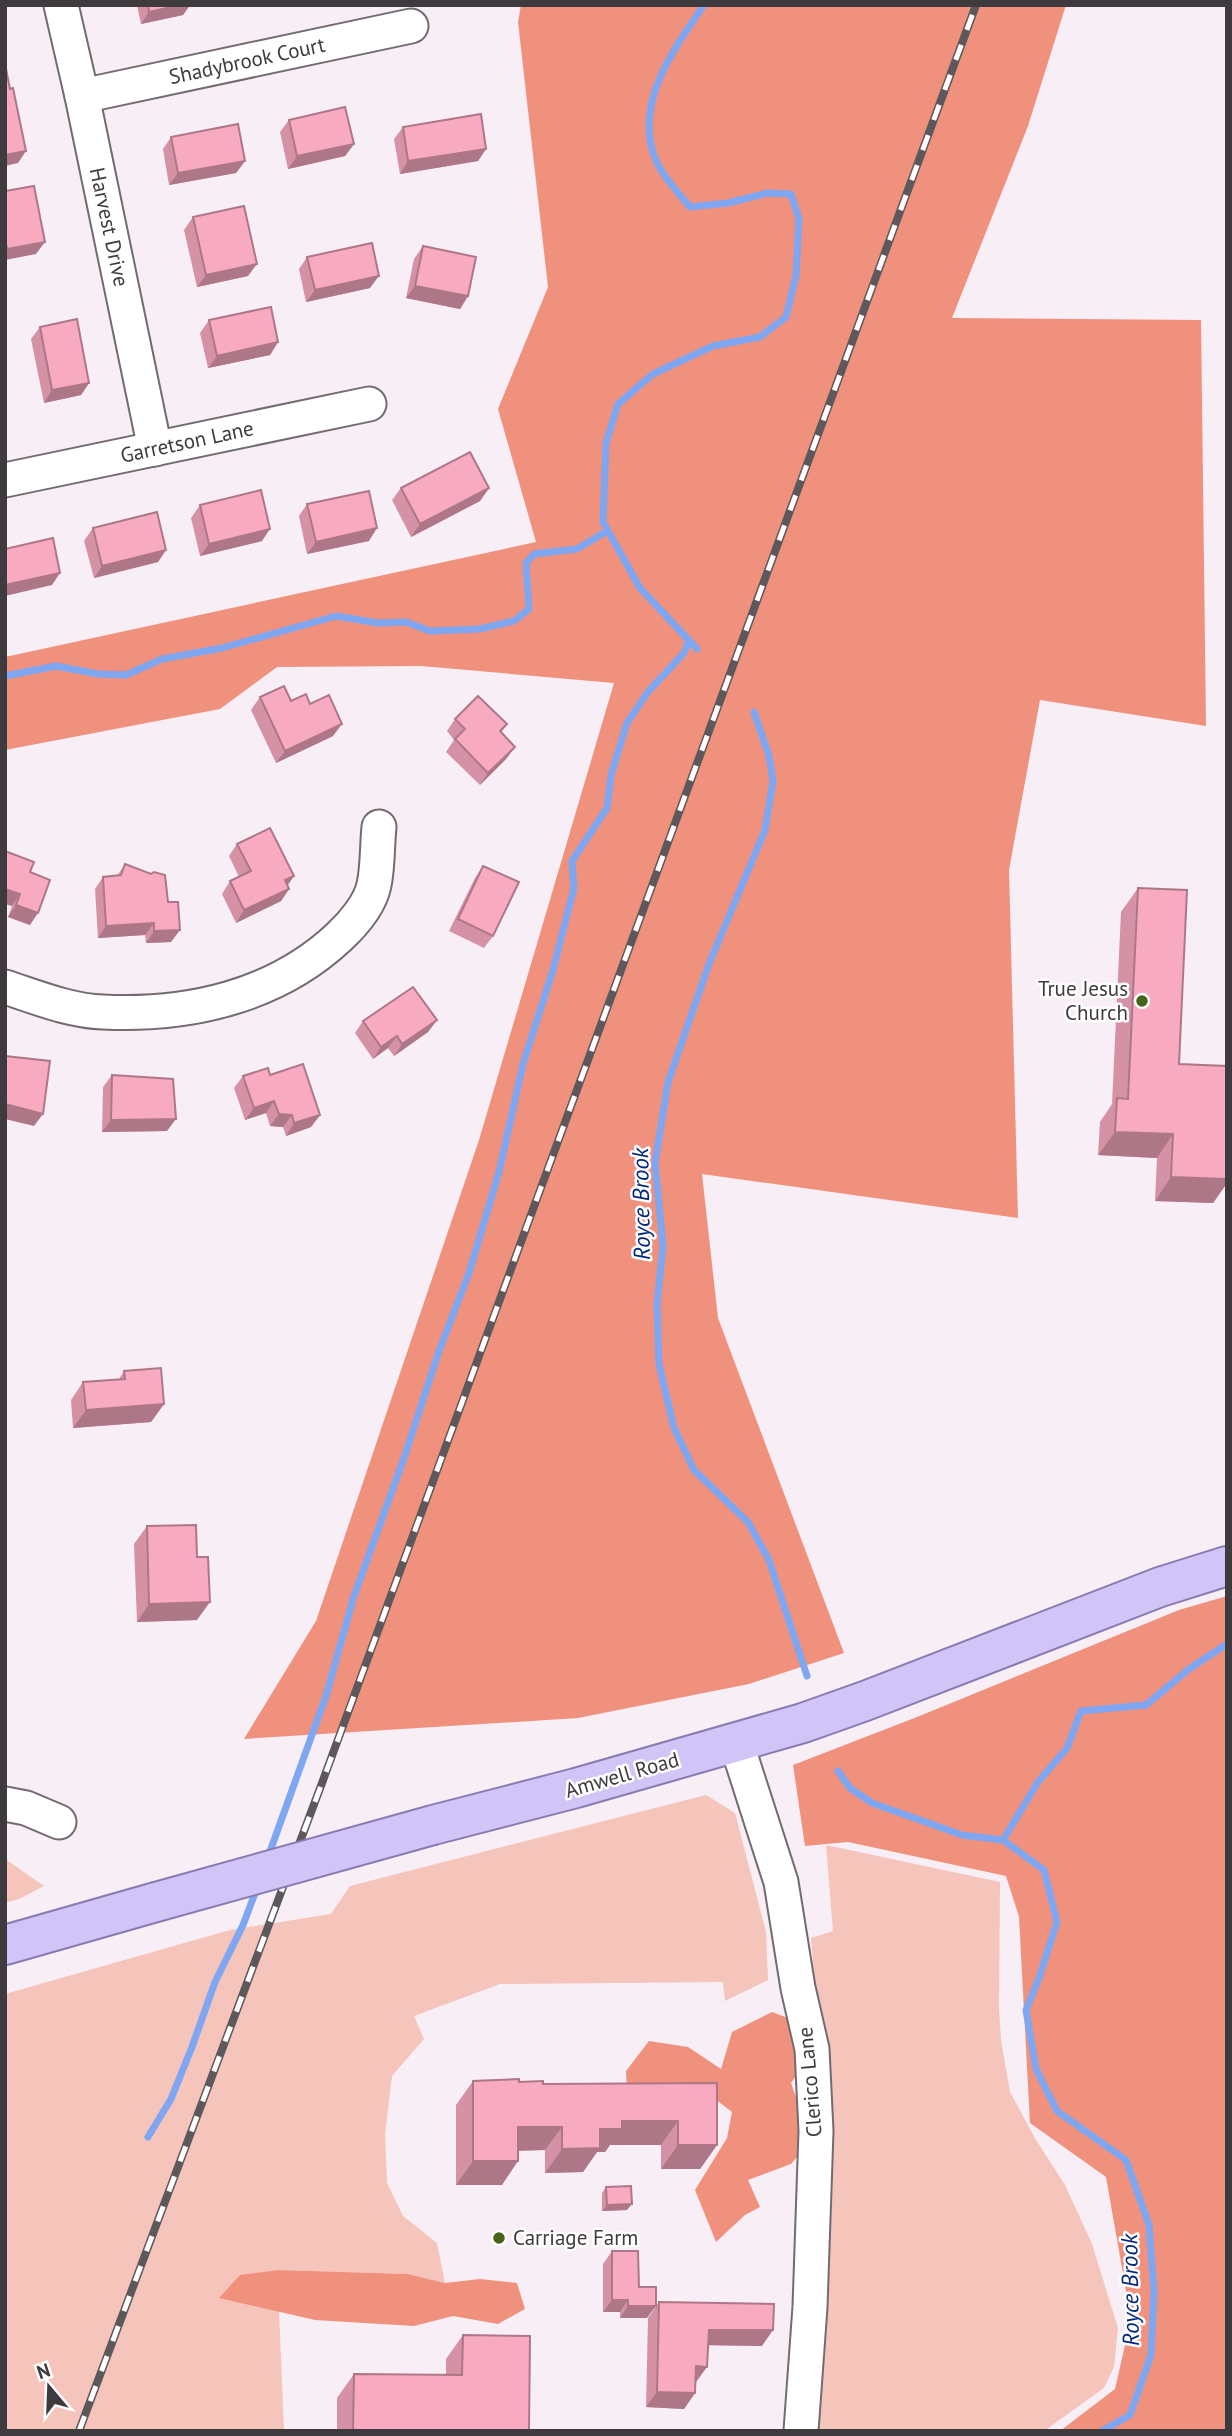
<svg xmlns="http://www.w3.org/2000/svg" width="1232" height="2436" viewBox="0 0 1232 2436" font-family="'PT Sans',sans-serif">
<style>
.green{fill:#f5c4ba}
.forest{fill:#f0917e}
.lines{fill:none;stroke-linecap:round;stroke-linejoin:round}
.stream{stroke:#7ea6f1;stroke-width:7}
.minor-casing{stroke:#726b72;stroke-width:37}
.major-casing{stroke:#897ab1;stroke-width:42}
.minor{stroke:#fff;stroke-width:33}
.major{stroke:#d1c4f6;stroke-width:38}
.rail-casing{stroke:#5c585b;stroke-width:8}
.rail{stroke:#fefefe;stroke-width:5;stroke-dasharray:16;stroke-linecap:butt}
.major-bridge-casing{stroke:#897ab1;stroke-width:42;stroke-linecap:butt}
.major-bridge{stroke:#d1c4f6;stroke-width:38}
.wall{fill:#d592a6}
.shaded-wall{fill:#ae7787}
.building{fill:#f8aac1;stroke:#ae7787;stroke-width:2}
.poi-dot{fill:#46651a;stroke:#fefefe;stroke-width:2.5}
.labels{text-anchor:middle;stroke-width:5;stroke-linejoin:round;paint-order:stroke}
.street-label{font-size:21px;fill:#3e3a3d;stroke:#fefefe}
.poi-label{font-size:21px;fill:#3e3a3d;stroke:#fefefe;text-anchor:end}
.water-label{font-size:23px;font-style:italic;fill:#02287d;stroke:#fefefe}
</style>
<rect width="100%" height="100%" fill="#f7eef6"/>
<g class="green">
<polygon points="706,1795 735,1813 766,1932 768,1980 725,2001 723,1982 500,1984 414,2016 424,2039 392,2076 385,2134 387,2183 403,2216 437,2243 445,2283 408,2274 279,2270 220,2298 279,2311 284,2431 5,2431 5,1994 230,1930 331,1914 350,1886"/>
<polygon points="826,1845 1000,1882 999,2009 1001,2040 1010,2092 1036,2140 1065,2185 1092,2244 1118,2328 1114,2367 1104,2388 1044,2431 814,2431 828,2138 811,1938 833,1931"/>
<polygon points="5,1859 44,1886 19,1899 5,1903"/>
</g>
<g class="forest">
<polygon points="521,5 1066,5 1028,126 952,318 1201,320 1206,726 1040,700 1009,870 1018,1218 702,1174 718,1318 844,1653 749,1684 578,1718 244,1739 316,1621 479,1140 614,683 421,666 277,667 220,709 5,750 5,657 536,542 498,409 548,287 518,22"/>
<polygon points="1227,1596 1227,2431 1060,2431 1115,2389 1131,2319 1106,2177 1030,2123 1019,1917 1006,1876 848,1842 805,1846 793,1765 917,1717 1179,1610"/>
<polygon points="772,2012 796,2021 803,2066 791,2083 798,2103 805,2148 791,2164 748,2180 760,2207 745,2215 716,2242 695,2190 727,2138 732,2112 715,2099 627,2094 626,2071 649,2041 688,2047 721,2069 732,2032"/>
<polygon points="279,2270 408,2274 445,2283 480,2279 517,2283 525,2309 498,2324 453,2316 414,2326 315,2320 219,2298 240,2275"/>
</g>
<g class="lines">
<g class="stream">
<path d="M697 649 640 588 603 522 606 443 618 404 653 374 713 346 760 337 786 317 796 276 799 219 791 194 767 193 728 203 690 207C676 190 657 171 652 149 638 96 676 46 704 5"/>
<polyline points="5,676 56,666 98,674 126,675 162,659 222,648 336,616 378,623 406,622 430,631 480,629 514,621 529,609 526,563 534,554 577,549 607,531"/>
<polyline points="754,712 769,756 773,781 765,830 709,964 668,1082 655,1163 663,1246 657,1304 659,1364 674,1428 694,1470 748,1522 769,1560 807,1676"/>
<polyline points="838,1771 850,1788 872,1803 962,1835 1003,1840 1044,1870 1057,1922 1039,1978 1026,2010 1036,2069 1057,2111 1126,2160 1149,2225 1154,2291 1151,2355 1130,2415 1102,2431"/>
<polyline points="1003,1840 1038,1782 1067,1748 1081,1711 1146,1705 1189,1669 1227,1644"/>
<polyline points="268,1857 326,1696 354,1596 404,1458 439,1351 469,1273 499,1172 523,1064 553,970 574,888 572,861 607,808 611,775 627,723 647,693 684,653 689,640"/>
<polyline points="148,2137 171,2099 192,2047 215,1982 243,1925 257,1888"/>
</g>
<defs>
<g id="minor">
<polyline points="61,5 82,96 155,449"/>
<polyline points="82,96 411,26"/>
<polyline points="5,480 369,404"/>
<path d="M5 987C36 997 70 1011 103 1012 188 1016 275 997 339 937 353 924 370 904 374 885 378 866 377 846 379 827"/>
<polyline points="736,1742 781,1882 798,1988 812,2049 816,2131 810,2307 801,2431"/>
<polyline points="5,1804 26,1808 59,1822"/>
</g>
<g id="major">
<polyline points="433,1825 576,1788 803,1723 865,1701 1160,1587 1227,1566"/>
<polyline points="5,1945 156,1902"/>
</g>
</defs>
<use href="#minor" class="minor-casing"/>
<use href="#major" class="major-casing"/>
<use href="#minor" class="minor"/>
<use href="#major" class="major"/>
<defs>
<polyline id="rail" points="79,2431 322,1783 976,5"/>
</defs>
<use href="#rail" class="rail-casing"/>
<use href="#rail" class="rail"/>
<defs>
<polyline id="major-bridge" points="156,1902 433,1825"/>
</defs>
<use href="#major-bridge" class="major-bridge-casing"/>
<use href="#major-bridge" class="major-bridge"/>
</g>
<g class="wall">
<polygon points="137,5 190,5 183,15 141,24"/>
<polygon points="289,120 354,144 345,156 288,169 280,132"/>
<polygon points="403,127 486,149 478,161 400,174 394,139"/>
<polygon points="171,137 245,161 236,173 169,185 163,149"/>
<polygon points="193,217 248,276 197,287 184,230"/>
<polygon points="423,246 468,296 460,309 406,298 414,259"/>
<polygon points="307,257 370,288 306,302 299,269"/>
<polygon points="209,320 278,342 270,355 208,368 200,333"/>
<polygon points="40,327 89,383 81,395 44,403 31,339"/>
<polygon points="401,488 489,488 480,501 411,537 392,500"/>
<polygon points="307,504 369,541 307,554 299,516"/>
<polygon points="200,505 262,541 200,556 191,518"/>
<polygon points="93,528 166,550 158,562 94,578 84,541"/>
<polygon points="260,697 310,704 333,736 276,763 251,710"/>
<polygon points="455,719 507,724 501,733 515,747 506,759 480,785 446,752 454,740 447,731"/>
<polygon points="237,844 294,876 288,885 289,889 281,901 236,923 222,894 230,881 239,877 229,856"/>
<polygon points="125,864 171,942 146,943 145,935 98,938 95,889 103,877 117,876"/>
<polygon points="483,866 493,936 484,948 449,931 475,878"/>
<polygon points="30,872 30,925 8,917 12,906"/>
<polygon points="1138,888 1179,1064 1227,1066 1227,1183 1213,1203 1155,1201 1157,1158 1098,1155 1100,1122 1112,1104 1121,912"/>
<polygon points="437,1020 428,1032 394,1056 388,1048 373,1059 355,1033 363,1021"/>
<polygon points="112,1075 167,1131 102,1132 103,1087"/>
<polygon points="270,1075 320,1115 311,1127 286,1136 283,1127 270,1126 266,1113 245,1120 234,1088 243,1076"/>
<polygon points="124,1371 164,1404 151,1422 73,1428 71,1400 83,1382 119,1379"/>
<polygon points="147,1526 197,1620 137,1622 134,1544"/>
<polygon points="473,2081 519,2082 543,2084 717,2083 717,2145 700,2169 661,2169 661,2145 610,2145 605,2152 597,2152 583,2172 545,2173 545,2150 518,2151 502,2185 456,2185 456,2105"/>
<polygon points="606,2187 627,2210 602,2211 602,2193"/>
<polygon points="612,2251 639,2287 647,2318 620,2318 620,2312 603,2312 603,2264"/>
<polygon points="659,2302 762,2346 708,2345 695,2382 695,2393 684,2409 646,2407 648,2318"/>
<polygon points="463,2335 529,2431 337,2431 337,2398 354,2374 446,2375 446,2359"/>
</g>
<g class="shaded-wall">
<polygon points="180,5 190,5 183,15 141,24 149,12"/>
<polygon points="354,144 345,156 288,169 297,156"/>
<polygon points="486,149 478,161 400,174 408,161"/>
<polygon points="26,151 18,163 5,166 5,155"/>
<polygon points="245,161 236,173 169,185 178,173"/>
<polygon points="45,242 36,254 5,260 5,252 7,249"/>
<polygon points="257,264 248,276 197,287 206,275"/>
<polygon points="379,276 370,288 306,302 315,290"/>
<polygon points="415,286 468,296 460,309 406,298"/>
<polygon points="278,342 270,355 208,368 217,356"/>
<polygon points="89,383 81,395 44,403 52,390"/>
<polygon points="489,488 480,501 411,537 420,524"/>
<polygon points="377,528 369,541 307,554 316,542"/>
<polygon points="270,529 262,541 200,556 209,544"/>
<polygon points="166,550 158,562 94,578 102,566"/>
<polygon points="60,573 52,585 5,596 5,585"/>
<polygon points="342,724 333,736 276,763 285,751"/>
<polygon points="515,747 506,759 480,785 488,773"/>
<polygon points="294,876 285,888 285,880"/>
<polygon points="5,889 20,894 12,906 5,904"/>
<polygon points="289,889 281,901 236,923 244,910"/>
<polygon points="16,905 38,913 30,925 8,917"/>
<polygon points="154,923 145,935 98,938 106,926"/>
<polygon points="180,930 171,942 146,943 154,931"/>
<polygon points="437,1020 428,1032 394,1056 402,1044"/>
<polygon points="397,1036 388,1048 373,1059 381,1047"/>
<polygon points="274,1101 266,1113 245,1120 254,1108"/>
<polygon points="5,1104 43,1114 34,1126 5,1119"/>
<polygon points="279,1114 292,1115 283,1127 270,1126"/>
<polygon points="320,1115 311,1127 286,1136 294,1123"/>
<polygon points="176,1119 167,1131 102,1132 111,1120"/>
<polygon points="1115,1132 1173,1134 1157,1158 1098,1155"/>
<polygon points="1171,1177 1227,1179 1227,1183 1213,1203 1155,1201"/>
<polygon points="164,1404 151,1422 73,1428 86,1410"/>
<polygon points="210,1602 197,1620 137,1622 149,1604"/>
<polygon points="622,2121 678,2121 661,2145 610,2145 605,2152 597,2152 583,2172 545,2173 562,2149 600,2129"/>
<polygon points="518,2127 562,2127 545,2150 502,2151"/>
<polygon points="678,2145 717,2145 700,2169 661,2169"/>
<polygon points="473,2161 518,2161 502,2185 456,2185"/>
<polygon points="632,2204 627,2210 602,2211 607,2205"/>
<polygon points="612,2300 628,2300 620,2312 603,2312"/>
<polygon points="628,2306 656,2306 647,2318 620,2318"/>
<polygon points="709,2330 773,2330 762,2346 698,2345"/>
<polygon points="696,2366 707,2367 696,2382 685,2382"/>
<polygon points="657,2392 695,2393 684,2409 646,2407"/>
</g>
<g class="building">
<polygon points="148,5 180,5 149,12"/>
<polygon points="5,64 10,89 13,88 26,151 5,155"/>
<polygon points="345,107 354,144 297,156 289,120"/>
<polygon points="481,114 486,149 408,161 403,127"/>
<polygon points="238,124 245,161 178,173 171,137"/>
<polygon points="34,186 45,242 7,249 5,239 5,191"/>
<polygon points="244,206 257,264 206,275 193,217"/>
<polygon points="372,243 379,276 315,290 307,257"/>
<polygon points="423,246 476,257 468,296 415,286"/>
<polygon points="271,307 278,342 217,356 209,320"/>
<polygon points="77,319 89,383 52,390 40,327"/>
<polygon points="470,452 489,488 420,524 401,488"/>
<polygon points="261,490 270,529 209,544 200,505"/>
<polygon points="369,491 377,528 316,542 307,504"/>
<polygon points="157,512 166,550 102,566 93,528"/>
<polygon points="53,538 60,573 5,585 5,549"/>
<polygon points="284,686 291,701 306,694 310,704 329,695 342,724 285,751 260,697"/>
<polygon points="478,696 507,724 500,731 515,747 488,773 455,739 465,729 455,719"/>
<polygon points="270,828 294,876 285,880 289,889 244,910 230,881 251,871 237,844"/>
<polygon points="5,851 34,862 30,872 50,880 38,913 16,905 20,894 5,889"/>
<polygon points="125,864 151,874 154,872 165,875 168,902 178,902 180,930 154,931 154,923 106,926 103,877 121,875"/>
<polygon points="483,866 519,882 493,936 458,919"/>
<polygon points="1138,888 1187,890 1179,1064 1227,1066 1227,1179 1171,1177 1173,1134 1115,1132 1117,1098 1128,1099"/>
<polygon points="413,987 437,1020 402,1044 397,1036 381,1047 363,1021"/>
<polygon points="5,1056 50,1061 43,1114 5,1104"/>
<polygon points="303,1064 320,1115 294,1123 292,1115 279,1114 274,1101 254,1108 243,1076 268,1068 270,1075"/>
<polygon points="112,1075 173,1079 176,1119 111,1120"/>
<polygon points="161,1368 164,1404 86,1410 83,1382 125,1379 124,1371"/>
<polygon points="196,1525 197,1557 208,1557 210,1602 149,1604 147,1526"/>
<polygon points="519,2079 519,2082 543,2081 543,2084 717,2083 717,2145 678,2145 678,2121 622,2121 622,2129 600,2129 600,2148 562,2149 562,2127 518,2127 518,2161 473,2161 473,2081"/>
<polygon points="631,2186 632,2204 607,2205 606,2187"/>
<polygon points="612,2251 638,2251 639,2287 656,2287 656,2306 628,2306 628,2300 612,2300"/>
<polygon points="659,2302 774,2304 773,2330 709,2330 707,2367 696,2366 695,2393 657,2392"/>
<polygon points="463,2335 530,2336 529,2431 353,2431 354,2374 462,2375"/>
</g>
<g class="poi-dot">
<circle cx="1142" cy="1001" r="7"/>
<circle cx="499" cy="2238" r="7"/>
</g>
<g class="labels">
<g class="street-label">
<text transform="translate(247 61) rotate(-12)" y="7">Shadybrook Court</text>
<text transform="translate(109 227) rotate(78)" y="7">Harvest Drive</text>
<text transform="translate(187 442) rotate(-12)" y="7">Garretson Lane</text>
<text transform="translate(622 1775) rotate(-16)" y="7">Amwell Road</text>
<text transform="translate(810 2082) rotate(-95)" y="7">Clerico Lane</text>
</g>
<g class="poi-label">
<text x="1128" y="996">True Jesus<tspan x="1128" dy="24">Church</tspan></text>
<text x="513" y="2245" text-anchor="start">Carriage Farm</text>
</g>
<g class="water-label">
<text transform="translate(641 1204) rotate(-91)" y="8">Royce Brook</text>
<text transform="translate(1130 2290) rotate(-91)" y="8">Royce Brook</text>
</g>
</g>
<rect width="1232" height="2436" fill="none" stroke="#3e3a3d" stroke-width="14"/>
<g transform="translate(49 2387) rotate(341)" stroke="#fefefe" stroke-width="5" paint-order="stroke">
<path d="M0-5L12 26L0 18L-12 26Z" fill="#3e3a3d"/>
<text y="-10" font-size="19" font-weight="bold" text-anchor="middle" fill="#3e3a3d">N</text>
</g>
</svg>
